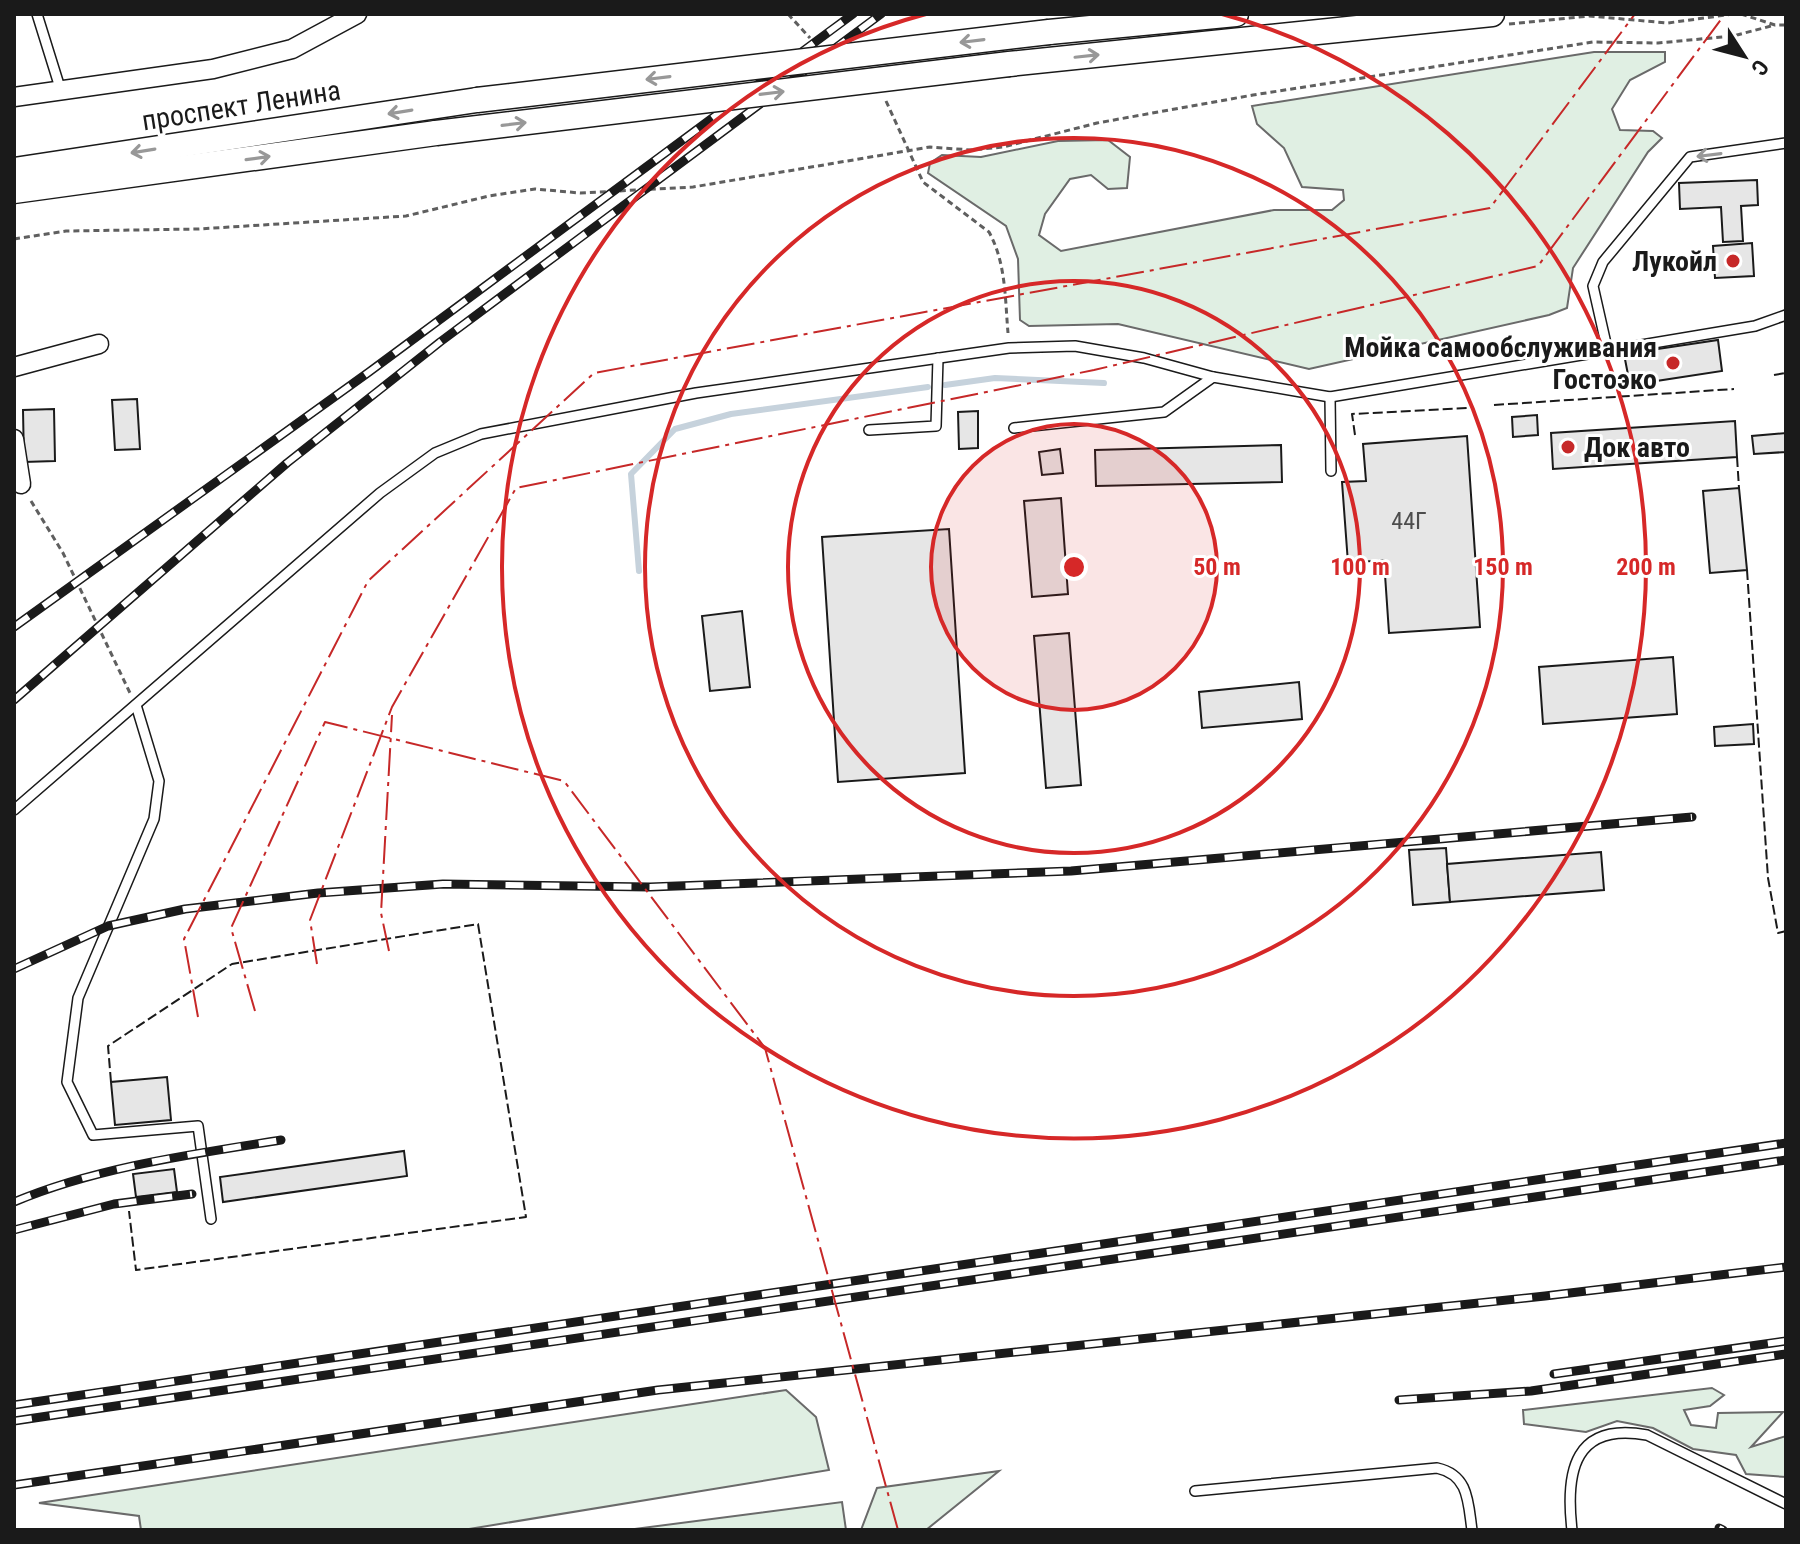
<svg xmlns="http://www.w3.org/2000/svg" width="1800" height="1544" viewBox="0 0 1800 1544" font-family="'Roboto Condensed',sans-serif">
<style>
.green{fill:#e0efe3;stroke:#6a6a6a;stroke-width:2}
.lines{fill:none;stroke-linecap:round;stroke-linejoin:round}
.stream{stroke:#c6d2dc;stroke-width:6}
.building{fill:#e6e6e6;stroke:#1a1a1a;stroke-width:2}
.lane-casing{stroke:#1a1a1a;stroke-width:12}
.street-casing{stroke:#1a1a1a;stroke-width:21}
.secondary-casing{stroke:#1a1a1a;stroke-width:27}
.path{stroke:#5f5f5f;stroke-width:3;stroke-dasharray:6 4;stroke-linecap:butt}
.lane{stroke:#fff;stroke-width:9}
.street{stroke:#fff;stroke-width:18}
.secondary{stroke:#fff;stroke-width:24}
.rail-casing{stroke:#1a1a1a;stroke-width:9}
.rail{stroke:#fff;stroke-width:6;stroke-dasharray:18;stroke-linecap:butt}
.secondary-bridge-casing{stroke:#1a1a1a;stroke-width:27;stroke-linecap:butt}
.secondary-bridge{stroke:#fff;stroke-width:24}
.fence{stroke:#1a1a1a;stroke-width:2;stroke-dasharray:10 4;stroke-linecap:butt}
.power{stroke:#c62828;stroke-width:2;stroke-dasharray:28 6 4 6;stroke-linecap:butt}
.oneway{stroke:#989898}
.ring{fill:none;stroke:#d62828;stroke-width:4}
.poi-dot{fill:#c62828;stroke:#fff;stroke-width:3}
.labels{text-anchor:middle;stroke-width:6;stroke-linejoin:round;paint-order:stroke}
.number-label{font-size:24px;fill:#4d4d4d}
.street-label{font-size:28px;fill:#1a1a1a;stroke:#fff}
.poi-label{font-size:28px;font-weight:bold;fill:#1a1a1a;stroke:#fff;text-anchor:end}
.centre{fill:#d62828;stroke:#fff;stroke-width:4}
.ring-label{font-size:24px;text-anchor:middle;font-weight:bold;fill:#d62828;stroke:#fff;stroke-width:6;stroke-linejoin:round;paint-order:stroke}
</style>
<rect width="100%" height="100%" fill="#fff"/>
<g class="green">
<polygon points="1594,52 1665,52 1665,62 1630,80 1612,109 1620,130 1653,131 1662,138 1648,152 1573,268 1567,308 1549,315 1309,369 1118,324 1029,326 1020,320 1018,259 1006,226 928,173 930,163 942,155 981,157 1058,141 1108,140 1130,157 1127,188 1108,189 1091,175 1070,179 1045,214 1039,235 1061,251 1274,210 1332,210 1344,200 1343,190 1302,187 1284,148 1257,124 1252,106"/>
<polygon points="1712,1388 1724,1395 1710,1406 1684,1410 1691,1425 1716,1428 1718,1413 1783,1412 1751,1447 1786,1436 1786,1477 1746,1474 1736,1455 1693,1449 1653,1428 1617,1421 1586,1432 1524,1424 1523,1410"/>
<polygon points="786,1390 816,1417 829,1470 463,1530 141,1530 139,1516 39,1503"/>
<polygon points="999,1471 926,1530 861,1530 877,1488"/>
<polygon points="842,1502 846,1530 627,1530"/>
</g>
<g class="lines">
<g class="stream">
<polyline points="945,385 995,378 1104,383"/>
<polyline points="639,571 631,474 675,429 731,414 928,387"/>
</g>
</g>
<g class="building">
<polygon points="1757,180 1758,205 1741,206 1743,241 1723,242 1721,207 1680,209 1679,183"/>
<polygon points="1752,243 1754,276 1715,278 1713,246"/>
<polygon points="1718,340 1722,371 1630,385 1624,354"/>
<polygon points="137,399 140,449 115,450 112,400"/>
<polygon points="54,409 55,461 24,462 23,410"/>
<polygon points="978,411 978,448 959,449 958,412"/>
<polygon points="1537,415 1538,435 1513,437 1512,417"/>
<polygon points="1735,421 1737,457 1553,469 1551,433"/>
<polygon points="1786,433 1786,452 1754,454 1752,436"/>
<polygon points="1467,436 1480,627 1389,633 1384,560 1348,563 1342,482 1366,481 1363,444"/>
<polygon points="1281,445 1282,482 1096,486 1095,450"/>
<polygon points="1060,449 1063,473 1042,475 1039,452"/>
<polygon points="1739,488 1747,570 1710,573 1703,491"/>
<polygon points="1061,498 1068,594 1032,597 1024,501"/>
<polygon points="949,529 965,773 838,782 822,537"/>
<polygon points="742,611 750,687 710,691 702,616"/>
<polygon points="1069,633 1081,785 1046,788 1034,636"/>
<polygon points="1673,657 1677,714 1543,724 1539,667"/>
<polygon points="1299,682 1302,719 1202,728 1199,692"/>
<polygon points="1753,724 1754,744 1715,746 1714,727"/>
<polygon points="1446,848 1450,902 1413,905 1409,850"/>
<polygon points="1601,852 1604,890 1450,902 1447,864"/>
<polygon points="167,1077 171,1120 115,1125 111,1082"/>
<polygon points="404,1151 407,1176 223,1202 220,1177"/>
<polygon points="174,1169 177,1192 136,1197 133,1174"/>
</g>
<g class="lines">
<defs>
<g id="lane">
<polyline points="37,14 61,91"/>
<polyline points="1607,348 1593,286 1603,262 1690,157 1786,143"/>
<polyline points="1330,397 1331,471"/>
<polyline points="1014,428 1164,412 1213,377 1330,397 1755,326 1786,315"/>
<polyline points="869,430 936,426 938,358"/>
<polyline points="136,705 159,781 154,819 78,998 67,1082 93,1135 198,1126 211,1219"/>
<polyline points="14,810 380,493 435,453 481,434 696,393 1009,348 1075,346 1144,358 1213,377"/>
<path d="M1195 1491 1437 1468C1469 1475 1468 1502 1472 1530"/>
<path d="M1572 1530C1565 1470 1575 1422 1647 1435L1786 1504"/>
</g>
<g id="street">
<polyline points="14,97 213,69 292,49 357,14"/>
<polyline points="14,367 99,344"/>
<polyline points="14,439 21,484"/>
</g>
<g id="secondary">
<polyline points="1049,32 1236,14"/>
<polyline points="1009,64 1492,14"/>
<polyline points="14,170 477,100"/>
<polyline points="14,191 436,133"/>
</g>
</defs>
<use href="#lane" class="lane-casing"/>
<use href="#street" class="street-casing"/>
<use href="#secondary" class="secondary-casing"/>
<g class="path">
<polyline points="788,14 810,38"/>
<polyline points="1741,14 1775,25 1786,25"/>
<polyline points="1509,24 1589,16 1668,23 1733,14"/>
<path d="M886 101 923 182 989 232C1006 263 1005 298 1008 333"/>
<polyline points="14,239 66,231 198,229 406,216 489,196 535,189 580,193 693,187 930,147 971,150 1003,147 1097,123 1253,95 1593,42 1658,43 1733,36 1775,25"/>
<polyline points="31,501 63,553 130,693"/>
</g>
<use href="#lane" class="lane"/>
<use href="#street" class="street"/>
<use href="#secondary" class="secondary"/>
<defs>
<g id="rail">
<polyline points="14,627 369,372 853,14"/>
<polyline points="14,700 287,463 440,342 881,14"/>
<polyline points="14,969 108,926 185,909 318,893 443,884 650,887 1071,871 1692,817"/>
<path d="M14 1202C97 1167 193 1154 281 1140"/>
<polyline points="14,1230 114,1204 192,1194"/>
<polyline points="1554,1374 1786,1341"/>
<polyline points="1399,1400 1531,1391 1786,1354"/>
<polyline points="14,1405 1786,1143"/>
<polyline points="14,1421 1786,1160"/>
<polyline points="14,1485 658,1390 1545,1296 1786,1267"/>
<polyline points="1719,1528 1723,1530"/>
</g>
</defs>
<use href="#rail" class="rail-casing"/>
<use href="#rail" class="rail"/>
<defs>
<g id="secondary-bridge">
<polyline points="477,100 1049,32"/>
<polyline points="436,133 1009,64"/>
</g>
</defs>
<use href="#secondary-bridge" class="secondary-bridge-casing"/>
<use href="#secondary-bridge" class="secondary-bridge"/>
<g class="fence">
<polyline points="1774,375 1786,373"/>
<polyline points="1494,405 1734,389"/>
<polyline points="1355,435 1352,414 1467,408"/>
<polyline points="1737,457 1739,488"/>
<polyline points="1747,570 1768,878 1778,933 1786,931"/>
<polyline points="111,1082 108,1046 232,964 478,924 526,1217 136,1270 129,1211"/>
</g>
<g class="power">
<polyline points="389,951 381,913 392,715"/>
<polyline points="317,964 310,920 392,707 516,488 1094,370 1538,266 1725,14"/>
<polyline points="255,1011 231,928 325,722 564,781 765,1048 898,1530"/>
<polyline points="198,1017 184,939 368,581 594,373 1490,208 1635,14"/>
</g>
</g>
<defs><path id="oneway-shaft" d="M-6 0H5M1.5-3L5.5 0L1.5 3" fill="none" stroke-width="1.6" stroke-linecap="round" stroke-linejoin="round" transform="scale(2)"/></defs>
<g class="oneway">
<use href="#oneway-shaft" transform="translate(972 41) rotate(173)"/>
<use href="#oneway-shaft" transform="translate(1087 56) rotate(-6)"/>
<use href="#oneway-shaft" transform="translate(658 78) rotate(173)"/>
<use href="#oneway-shaft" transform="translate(772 93) rotate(-7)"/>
<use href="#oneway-shaft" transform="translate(400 112) rotate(171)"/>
<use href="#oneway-shaft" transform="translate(514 124) rotate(-7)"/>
<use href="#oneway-shaft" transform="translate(143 151) rotate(171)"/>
<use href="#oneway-shaft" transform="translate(1709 155) rotate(173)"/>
<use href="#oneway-shaft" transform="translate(258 158) rotate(-8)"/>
</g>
<circle cx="1074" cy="567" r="143" fill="#d62828" fill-opacity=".12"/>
<g class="ring">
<circle cx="1074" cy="567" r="143"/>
<circle cx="1074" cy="567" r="286"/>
<circle cx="1074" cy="567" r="429"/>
<path d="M1222 14A572 572 0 1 1 926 14"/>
</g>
<g class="poi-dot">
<circle cx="1733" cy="261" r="8"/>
<circle cx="1673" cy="363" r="8"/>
<circle cx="1568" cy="447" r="8"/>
</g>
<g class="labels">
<g class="number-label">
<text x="1409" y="529">44Г</text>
</g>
<g class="street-label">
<text transform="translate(241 105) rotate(-9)" y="10">проспект Ленина</text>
</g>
<g class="poi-label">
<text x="1717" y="271">Лукойл</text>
<text x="1657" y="357">Мойка самообслуживания<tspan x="1657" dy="32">Гостоэко</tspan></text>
<text x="1584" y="457" text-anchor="start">Док авто</text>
</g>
</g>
<circle cx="1074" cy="567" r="12" class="centre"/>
<g class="ring-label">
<text x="1217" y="575">50 m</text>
<text x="1360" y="575">100 m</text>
<text x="1503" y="575">150 m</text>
<text x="1646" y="575">200 m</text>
</g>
<rect width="1800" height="1544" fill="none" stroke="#1a1a1a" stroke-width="32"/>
<g transform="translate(1744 56) rotate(126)" stroke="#ffffff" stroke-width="6" paint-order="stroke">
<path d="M0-6L14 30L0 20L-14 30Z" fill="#1a1a1a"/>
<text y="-12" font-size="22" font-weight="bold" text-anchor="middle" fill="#1a1a1a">С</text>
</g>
</svg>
